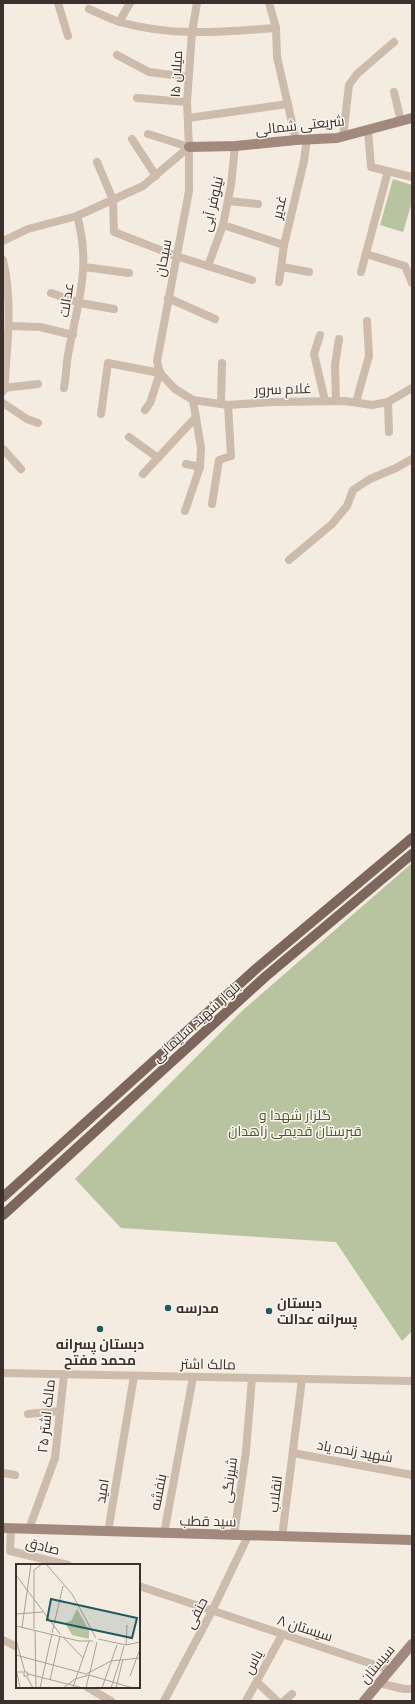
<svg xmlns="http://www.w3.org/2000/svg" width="415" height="1704" viewBox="0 0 415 1704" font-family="'Public Sans',Cairo,sans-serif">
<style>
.green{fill:#b8c4a0}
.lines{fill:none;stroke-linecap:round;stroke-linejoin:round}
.street{stroke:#cdbbac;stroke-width:8}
.secondary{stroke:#a18a7d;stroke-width:10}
.primary{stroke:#7d675c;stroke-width:10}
.poi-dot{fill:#1f5a5e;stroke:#fbf5ee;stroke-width:1.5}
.labels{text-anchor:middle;stroke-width:3;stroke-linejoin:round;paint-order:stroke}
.street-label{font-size:14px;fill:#3b302b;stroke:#fbf5ee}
.park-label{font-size:14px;fill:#4a5a2e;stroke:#fbf5ee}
.poi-label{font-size:14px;font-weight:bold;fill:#3b302b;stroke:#fbf5ee;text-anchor:start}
.inset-road{fill:none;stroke:#aaa098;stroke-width:1}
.view{fill:#1f5a5e;fill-opacity:0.15;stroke:#1f5a5e;stroke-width:2}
.inset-edge{fill:none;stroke:#3b302b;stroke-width:2}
</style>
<rect width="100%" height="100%" fill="#f4ebe1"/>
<g class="green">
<polygon points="393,179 412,185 412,202 403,232 380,225"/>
<polygon points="412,863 412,1331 402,1341 336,1242 121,1228 75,1179 243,1010"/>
</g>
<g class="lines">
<g class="street">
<polyline points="58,3 68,36"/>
<polyline points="197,3 192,32 187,102 189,147 189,191 157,361 160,373 175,389 193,400 228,405 273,402 345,401 372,405 388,402 412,388"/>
<polyline points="269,3 276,28 277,57 296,140"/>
<path d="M89 9C99 13 109 19 120 22 171 37 224 32 276 28"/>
<polyline points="119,22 130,3"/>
<polyline points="117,55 149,72 188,77"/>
<polyline points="394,92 401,121"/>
<polyline points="137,98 187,102"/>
<polyline points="188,118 288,104"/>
<polyline points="368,130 371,167 412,177"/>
<polyline points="148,134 189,147"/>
<polyline points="343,137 349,85 357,74 394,42"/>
<polyline points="132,139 156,176"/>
<polyline points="97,162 113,200 114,232 176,256 252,280"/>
<polyline points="228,201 258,204"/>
<polyline points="223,225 284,245"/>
<polyline points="3,241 28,229 77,216 143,186 189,147"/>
<polyline points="366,254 405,266 412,283"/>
<path d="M3 260C11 294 9 329 6 364 5 372 6 383 3 391"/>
<polyline points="208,266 223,225 231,185 235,146"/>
<polyline points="84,267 129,273"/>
<polyline points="282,267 309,272"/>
<polyline points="361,272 388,171"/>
<polyline points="279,282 284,245 304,161 307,139"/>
<polyline points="51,293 80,303 114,309"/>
<polyline points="168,298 215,319"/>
<polyline points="9,326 40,327 73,335"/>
<polyline points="320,335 314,354 325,401"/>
<polyline points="4,388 38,384"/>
<path d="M64 388C66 377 66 366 68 355 77 305 92 267 77 216"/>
<polyline points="336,401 335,365 339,339"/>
<polyline points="356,402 369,356 367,321"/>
<polyline points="388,402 389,432"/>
<polyline points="3,403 27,419 38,423"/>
<polyline points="221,404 222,363"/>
<polyline points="145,410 150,403 160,373"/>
<polyline points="101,414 108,363 160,373"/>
<polyline points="129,437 158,458"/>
<polyline points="3,449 21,469"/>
<polyline points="186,464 200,467"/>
<polyline points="143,474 196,417"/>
<polyline points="212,504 219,460 231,456 228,405"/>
<polyline points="185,511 200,467 201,448 193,400"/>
<polyline points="289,560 332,524 347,506 353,490 370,479 396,468 412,459"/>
<polyline points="3,1373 412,1381"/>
<polyline points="28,1414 60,1411"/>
<polyline points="293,1453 412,1475"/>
<polyline points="3,1473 15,1475"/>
<polyline points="11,1529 10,1551 68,1565"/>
<polyline points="29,1529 55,1458 64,1374"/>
<polyline points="108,1532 134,1376"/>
<polyline points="164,1534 193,1377"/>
<polyline points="234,1536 246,1451 252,1378"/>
<polyline points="282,1537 302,1379"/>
<polyline points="139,1586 390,1670"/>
<polyline points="3,1640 17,1647"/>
<polyline points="257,1682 277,1701"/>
<polyline points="379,1683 404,1689 412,1689"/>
<polyline points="87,1687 111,1701"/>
<polyline points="164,1701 212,1611 248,1536"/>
<polyline points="246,1701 282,1635"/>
<polyline points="284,1701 292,1694"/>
</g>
<g class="secondary">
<polyline points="189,147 235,146 296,140 337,138 412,118"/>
<polyline points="3,1528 412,1540"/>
<polyline points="364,1701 412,1644"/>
</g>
<g class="primary">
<polyline points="3,1197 257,968 412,838"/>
<polyline points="3,1215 265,977 412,854"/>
</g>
</g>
<g class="poi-dot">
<circle cx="168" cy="1308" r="4"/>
<circle cx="269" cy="1311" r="4"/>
<circle cx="100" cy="1329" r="4"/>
</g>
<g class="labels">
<g class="street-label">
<text transform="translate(176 74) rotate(-87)" y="5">میلان ۱۵</text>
<text transform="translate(300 125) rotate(-6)" y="5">شریعتی شمالی</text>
<text transform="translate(212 204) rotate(-77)" y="5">نیلوفر آبی</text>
<text transform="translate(279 207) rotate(-77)" y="5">غدیر</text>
<text transform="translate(163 258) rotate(-79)" y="5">سبحان</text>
<text transform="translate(66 300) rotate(-81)" y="5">عدالت</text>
<text transform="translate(283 389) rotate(-2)" y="5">غلام سرور</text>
<text transform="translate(196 1022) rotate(-42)" y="5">بلوار شهید سلیمانی</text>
<text transform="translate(208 1364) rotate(1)" y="5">مالک اشتر</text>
<text transform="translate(46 1416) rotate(-84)" y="5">مالک اشتر ۲۵</text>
<text transform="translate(355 1451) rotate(10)" y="5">شهید زنده یاد</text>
<text transform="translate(229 1480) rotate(-82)" y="5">شیرنگی</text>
<text transform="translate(102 1491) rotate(-81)" y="5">امید</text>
<text transform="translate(158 1492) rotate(-79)" y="5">بنفشه</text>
<text transform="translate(275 1494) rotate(-83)" y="5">انقلاب</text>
<text transform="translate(208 1521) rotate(1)" y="5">سید قطب</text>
<text transform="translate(43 1546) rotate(14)" y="5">صادق</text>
<text transform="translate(196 1613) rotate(-63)" y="5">حنفی</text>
<text transform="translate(305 1628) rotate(18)" y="5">سیستان ۸</text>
<text transform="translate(253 1662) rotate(-62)" y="5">یاس</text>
<text transform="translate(377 1664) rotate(-50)" y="5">سیستان</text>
</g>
<g class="park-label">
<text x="295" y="1120">گلزار شهدا و<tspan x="295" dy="16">قبرستان قدیمی زاهدان</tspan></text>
</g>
<g class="poi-label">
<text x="277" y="1308">دبستان<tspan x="277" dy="16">پسرانه عدالت</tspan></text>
<text x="176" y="1313">مدرسه</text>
<text x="100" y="1349" text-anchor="middle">دبستان پسرانه<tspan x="100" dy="16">محمد مفتح</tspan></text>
</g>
</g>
<g transform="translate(16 1564)">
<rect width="124" height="124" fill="#f4ebe1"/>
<path d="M61 45 73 66V75L56 71 49 59 55 57Z" fill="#b8c4a0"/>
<path class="inset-road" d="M30 0 56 30 80 74M0 11 44 70M0 50 27 48M0 62 63 77H77M6 63 15 0M18 65V6L26 0M19 66 20 124M36 69 47 22M47 73 67 94M82 75 110 81 124 78M0 76 9 108M110 81 111 61M0 91 70 110 74 108 73 111 59 115 47 124M104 96 108 82M0 108H11L12 112H8V109M74 108 95 97 124 94M74 108 81 78M1 109 4 124M12 110 67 124M114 112 124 85M11 113 17 124M34 116 44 72M57 123 73 77M24 124 36 70M70 124 73 111 117 124M86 124 101 81M95 124 104 96M100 124 107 95"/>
<path class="view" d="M35 35 121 54 116 74 31 56Z"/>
<rect width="124" height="124" class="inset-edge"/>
</g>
<rect width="415" height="1704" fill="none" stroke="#3b302b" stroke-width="8"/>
</svg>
